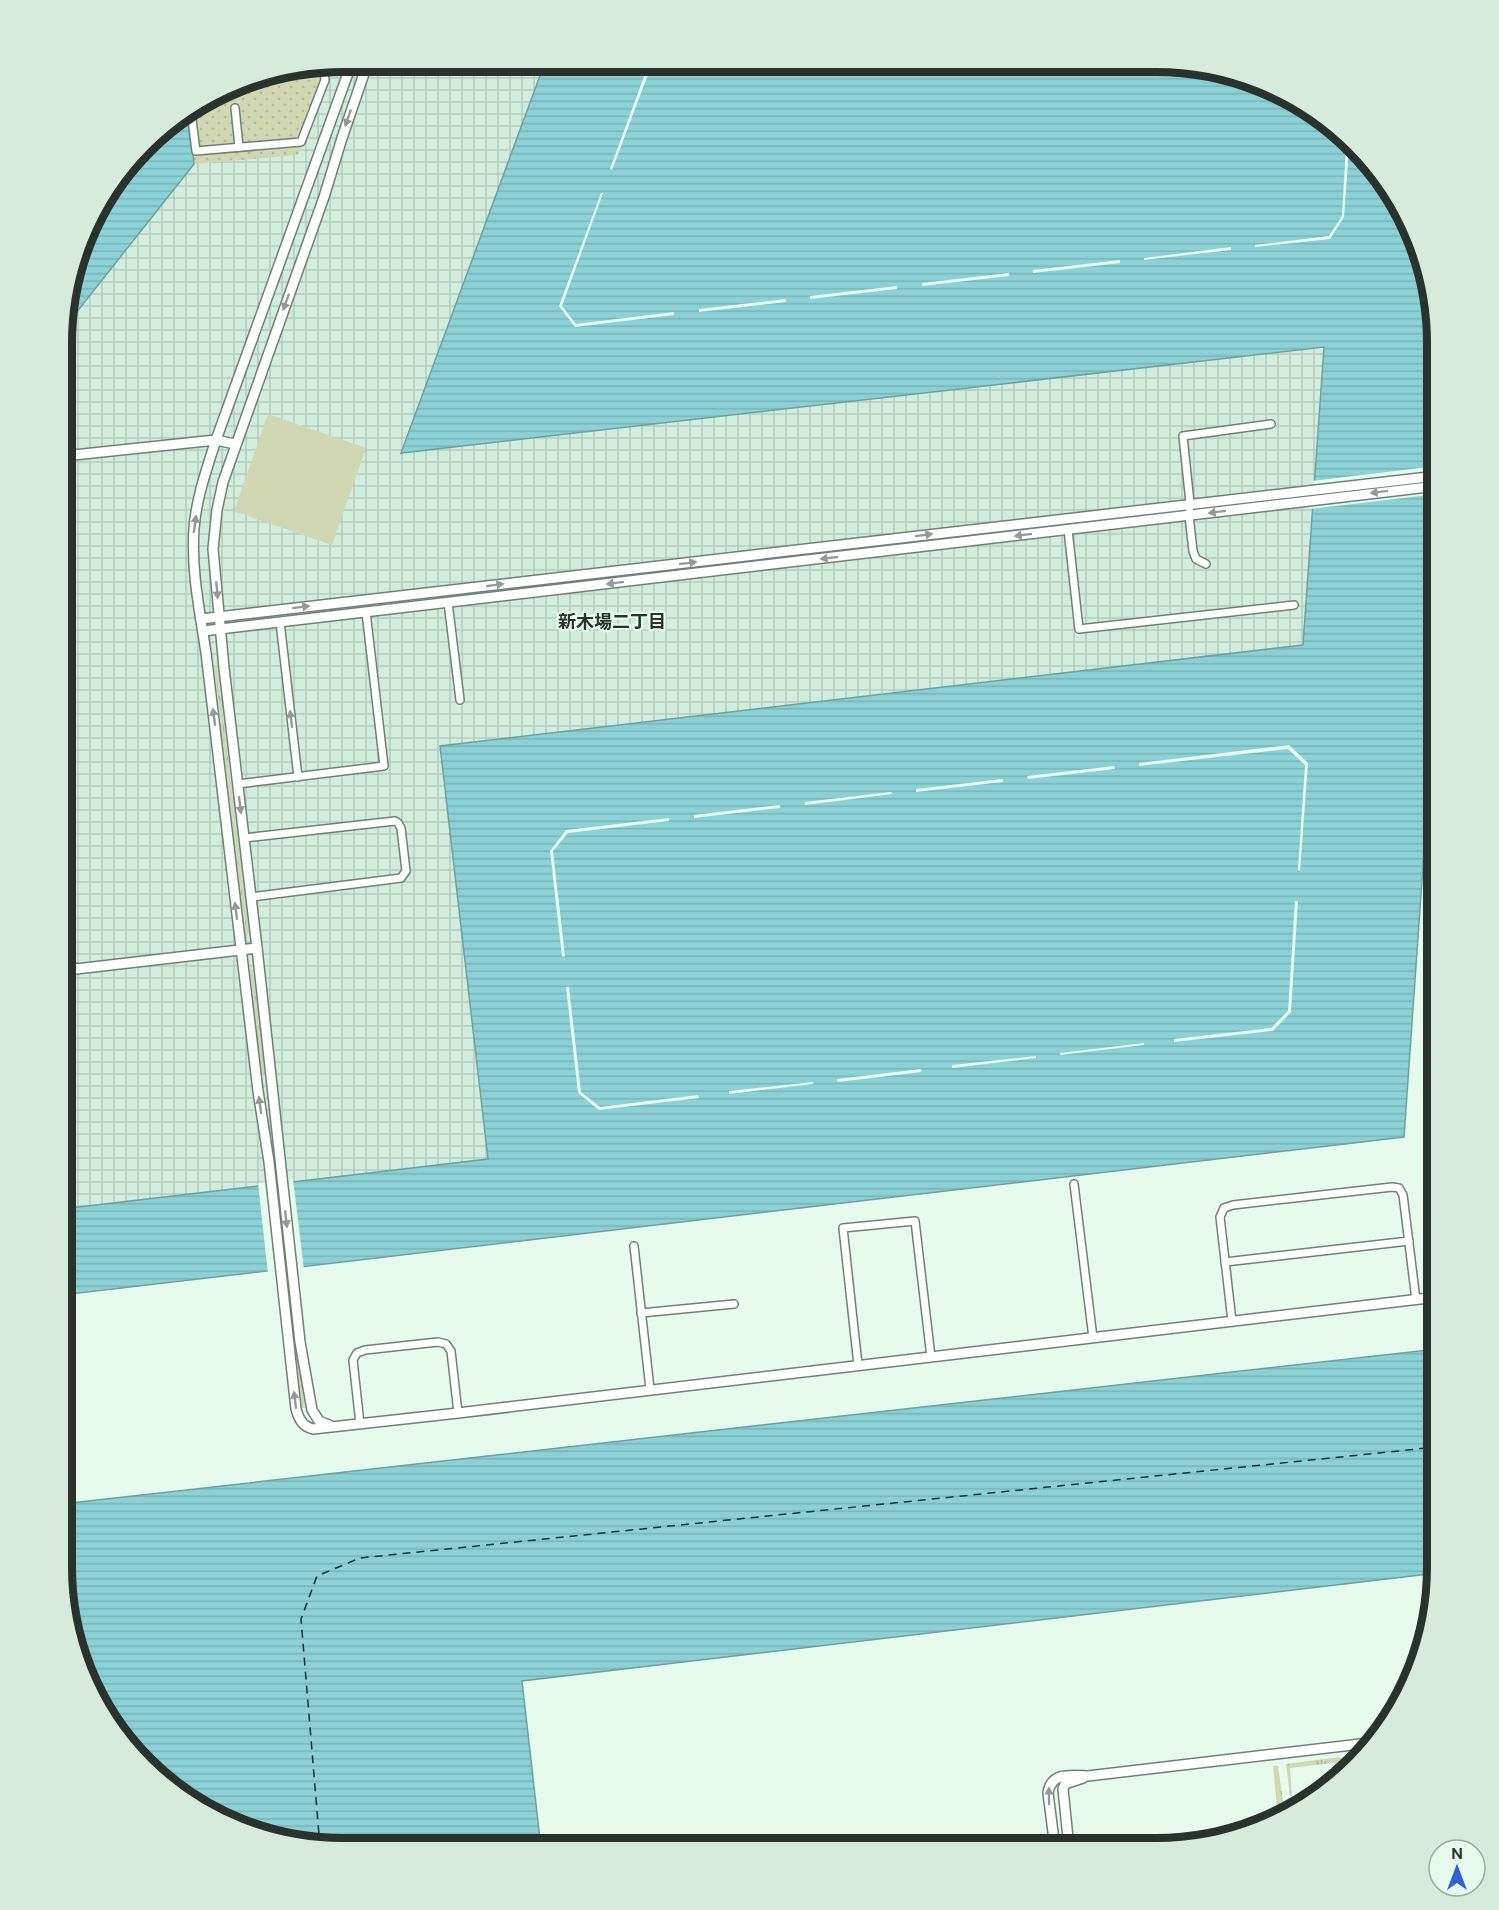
<svg xmlns="http://www.w3.org/2000/svg" width="1499" height="1910" viewBox="0 0 1499 1910" font-family="'DM Sans','Noto Sans JP',sans-serif">
<style>
.industrial{fill:url(#industrial-grid)}
.grass{fill:url(#grass-tufts)}
.park{fill:url(#park-dots)}
.pitch{fill:#d0d7b2}
.water{fill:url(#water-rules);stroke:#6fa1a3;stroke-width:1.5}
.pier{fill:#e6faed}
.lines{fill:none;stroke-linecap:round;stroke-linejoin:round}
.ferry{stroke:#113436;stroke-width:1.5;stroke-dasharray:8 6;stroke-linecap:butt}
.street-casing{stroke:#6e8176;stroke-width:10}
.secondary-casing{stroke:#6e8176;stroke-width:12}
.street{stroke:#fff;stroke-width:7}
.secondary{stroke:#fff;stroke-width:9}
.oneway{fill:#949896}
.labels{text-anchor:middle;stroke-width:4.5;stroke-linejoin:round;paint-order:stroke}
.neighbourhood-label{font-size:18px;font-weight:bold;fill:#2a322d;stroke:#e6faed}
.rim{fill:none;stroke:#2a322d;stroke-width:8}
</style>
<defs>
<pattern id="industrial-grid" width="8" height="8" patternUnits="userSpaceOnUse" patternTransform="scale(1.5)"><rect width="8" height="8" fill="#d2eddd"/><path d="M0 4h8M4 0v8" fill="none" stroke="#b4ccbe"/></pattern>
<pattern id="grass-tufts" width="24" height="20" patternUnits="userSpaceOnUse" patternTransform="scale(1.5)"><rect width="24" height="20" fill="#d0d7b2"/><path d="M3 7l-1-3M5 7V3M7 7l1-3M15 17l-1-3M17 17v-4M19 17l1-3" fill="none" stroke="#b3b999"/></pattern>
<pattern id="park-dots" width="8" height="8" patternUnits="userSpaceOnUse" patternTransform="scale(1.5)"><rect width="8" height="8" fill="#d0d7b2"/><path d="M2 2h.1M6 6h.1" fill="none" stroke="#b3b999" stroke-width="1.8" stroke-linecap="round"/></pattern>
<pattern id="water-rules" width="6" height="5" patternUnits="userSpaceOnUse" patternTransform="scale(1.5)"><rect width="6" height="5" fill="#8cd1d6"/><path d="M0 2.5h6" fill="none" stroke="#79b4b8"/></pattern>
</defs>
<rect width="100%" height="100%" fill="#e6faed"/>
<polygon class="industrial" points="343,62 545,62 402,453 1324,347 1303,646 440,746 488,1159 62,1209 64,328 194,164 252,77"/>
<g class="grass">
<polygon points="214,666 217,666 249,933 246,934"/>
<polygon points="250,969 253,969 265,1074 262,1074"/>
<polygon points="294,1343 297,1343 305,1408 302,1408"/>
<polygon points="1339,1757 1349,1762 1342,1769 1338,1764 1333,1763 1290,1768 1292,1796 1290,1796 1286,1764"/>
<polygon points="1273,1766 1278,1766 1285,1815 1278,1817"/>
</g>
<polygon class="park" points="334,63 298,155 194,164 188,113 252,77"/>
<polygon class="pitch" points="268,414 366,448 332,545 234,511"/>
<g class="water">
<polygon points="545,62 1193,64 1313,109 1400,203 1428,270 1437,343 1437,667 1404,1137 62,1295 62,1209 488,1159 440,746 1303,645 1324,347 401,453"/>
<polygon points="188,113 194,164 64,328 64,306 99,203 158,131"/>
<polygon points="1437,1349 1437,1573 522,1681 541,1848 324,1848 253,1834 187,1801 99,1707 71,1640 62,1567 62,1504"/>
</g>
<g class="pier">
<polygon points="657,62 661,62 649,72 612,170 610,169 646,71"/>
<polygon points="1346,145 1349,148 1344,217 1330,239 1255,247 1255,245 1329,236 1342,216"/>
<polygon points="601,193 603,193 562,306 576,324 674,312 674,315 575,327 559,306"/>
<polygon points="1231,247 1231,250 1144,260 1144,258"/>
<polygon points="1120,260 1120,263 1033,273 1033,270"/>
<polygon points="1009,273 1009,276 922,286 922,283"/>
<polygon points="897,286 897,289 810,299 810,296"/>
<polygon points="786,299 786,302 699,312 699,309"/>
<polygon points="1437,466 1437,494 1310,509 1312,481"/>
<polygon points="1289,745 1308,763 1300,871 1298,870 1305,765 1288,749 1139,766 1139,763"/>
<polygon points="1114,766 1115,769 1028,779 1027,776"/>
<polygon points="1003,779 1003,782 916,792 916,789"/>
<polygon points="891,792 892,794 805,805 805,802"/>
<polygon points="780,805 780,808 694,818 694,815"/>
<polygon points="669,818 669,821 568,833 553,851 565,956 562,957 550,851 566,830"/>
<polygon points="1295,901 1298,901 1291,1012 1273,1031 1174,1042 1174,1039 1271,1028 1288,1011"/>
<polygon points="566,987 569,987 581,1092 600,1107 698,1095 699,1098 599,1110 578,1093"/>
<polygon points="1144,1043 1144,1045 1060,1055 1060,1053"/>
<polygon points="1036,1056 1036,1058 952,1068 952,1065"/>
<polygon points="921,1069 921,1072 838,1082 837,1079"/>
<polygon points="813,1082 813,1084 729,1094 729,1091"/>
<polygon points="293,1179 304,1270 268,1274 258,1183"/>
</g>
<g class="lines">
<polyline class="ferry" points="320,1847 301,1619 317,1576 360,1558 1437,1447"/>
<defs>
<g id="street">
<polyline points="235,108 239,147"/>
<polyline points="191,112 196,151 301,142 325,80 323,65"/>
<polyline points="1068,530 1079,629 1294,605"/>
<polyline points="1206,564 1196,559 1193,551 1189,516 1190,503 1183,436 1271,424"/>
<polyline points="448,602 460,700"/>
<polyline points="280,622 298,777"/>
<polyline points="238,784 384,766 366,612"/>
<polyline points="244,838 395,821 398,823 401,828 406,871 401,878 251,897"/>
<polyline points="1074,1184 1093,1338"/>
<polyline points="634,1246 650,1389"/>
<polyline points="1225,1262 1409,1241"/>
<polyline points="641,1313 734,1304"/>
<polyline points="1232,1321 1220,1217 1224,1208 1233,1205 1392,1187 1399,1188 1403,1195 1416,1300"/>
<polyline points="858,1365 843,1228 915,1221 931,1357"/>
<polyline points="360,1424 353,1360 357,1353 365,1350 438,1342 446,1344 451,1351 458,1413"/>
</g>
<g id="secondary">
<path d="M352 62 216 440C207 468 196 499 194 529 191 571 200 612 206 653L258 1091 269 1162 296 1409C299 1419 302 1426 313 1429L458 1413 1437 1297"/>
<polyline points="64,456 216,440 235,444"/>
<polyline points="201,619 1437,476"/>
<polyline points="203,631 1437,486"/>
<polyline points="63,933 67,964 76,969 257,948"/>
<polyline points="329,1425 319,1421 312,1410 300,1342 257,948 224,668 213,549 217,510 223,482 324,197 342,138 368,62"/>
<path d="M1055 1848 1048 1793C1051 1772 1070 1775 1088 1776L1369 1743"/>
<polyline points="1069,1848 1063,1789 1065,1784 1083,1778"/>
</g>
</defs>
<use href="#street" class="street-casing"/>
<use href="#secondary" class="secondary-casing"/>
<use href="#street" class="street"/>
<use href="#secondary" class="secondary"/>
</g>
<defs><path id="oneway-solid" d="M-6-.8H1V-3.2L6.5 0L1 3.2V.8H-6Z" transform="scale(1.5)"/></defs>
<g class="oneway">
<use href="#oneway-solid" transform="translate(348 118) rotate(109)"/>
<use href="#oneway-solid" transform="translate(286 302) rotate(110)"/>
<use href="#oneway-solid" transform="translate(1379 492) rotate(173)"/>
<use href="#oneway-solid" transform="translate(1217 512) rotate(173)"/>
<use href="#oneway-solid" transform="translate(195 524) rotate(-82)"/>
<use href="#oneway-solid" transform="translate(924 535) rotate(-7)"/>
<use href="#oneway-solid" transform="translate(1023 535) rotate(173)"/>
<use href="#oneway-solid" transform="translate(829 558) rotate(174)"/>
<use href="#oneway-solid" transform="translate(688 563) rotate(-7)"/>
<use href="#oneway-solid" transform="translate(615 583) rotate(173)"/>
<use href="#oneway-solid" transform="translate(495 585) rotate(-7)"/>
<use href="#oneway-solid" transform="translate(217 590) rotate(85)"/>
<use href="#oneway-solid" transform="translate(301 607) rotate(-7)"/>
<use href="#oneway-solid" transform="translate(214 717) rotate(-97)"/>
<use href="#oneway-solid" transform="translate(291 719) rotate(-97)"/>
<use href="#oneway-solid" transform="translate(240 805) rotate(83)"/>
<use href="#oneway-solid" transform="translate(236 911) rotate(-97)"/>
<use href="#oneway-solid" transform="translate(260 1105) rotate(-98)"/>
<use href="#oneway-solid" transform="translate(286 1219) rotate(84)"/>
<use href="#oneway-solid" transform="translate(295 1400) rotate(-97)"/>
<use href="#oneway-solid" transform="translate(1049 1796) rotate(-91)"/>
</g>
<g class="labels">
<g class="neighbourhood-label">
<text x="612" y="628">新木場二丁目</text>
</g>
</g>
<path d="M0 0H1499V1910H0ZM343 72H1156A271 271 0 0 1 1427 343V1567A271 271 0 0 1 1156 1838H343A271 271 0 0 1 72 1567V343A271 271 0 0 1 343 72Z" fill="#d7eade" fill-rule="evenodd"/>
<path class="rim" d="M343 72H1156A271 271 0 0 1 1427 343V1567A271 271 0 0 1 1156 1838H343A271 271 0 0 1 72 1567V343A271 271 0 0 1 343 72Z"/>
<g transform="translate(1457 1868)"><circle r="28" fill="#e6faed" stroke="#9baaa0" stroke-width="1.5"/>
<path d="M0-4.5L10 22L0 15L-10 22Z" fill="#3360d0"/>
<text y="-9" font-size="16" font-weight="bold" text-anchor="middle" fill="#2a322d">N</text>
</g>
</svg>
